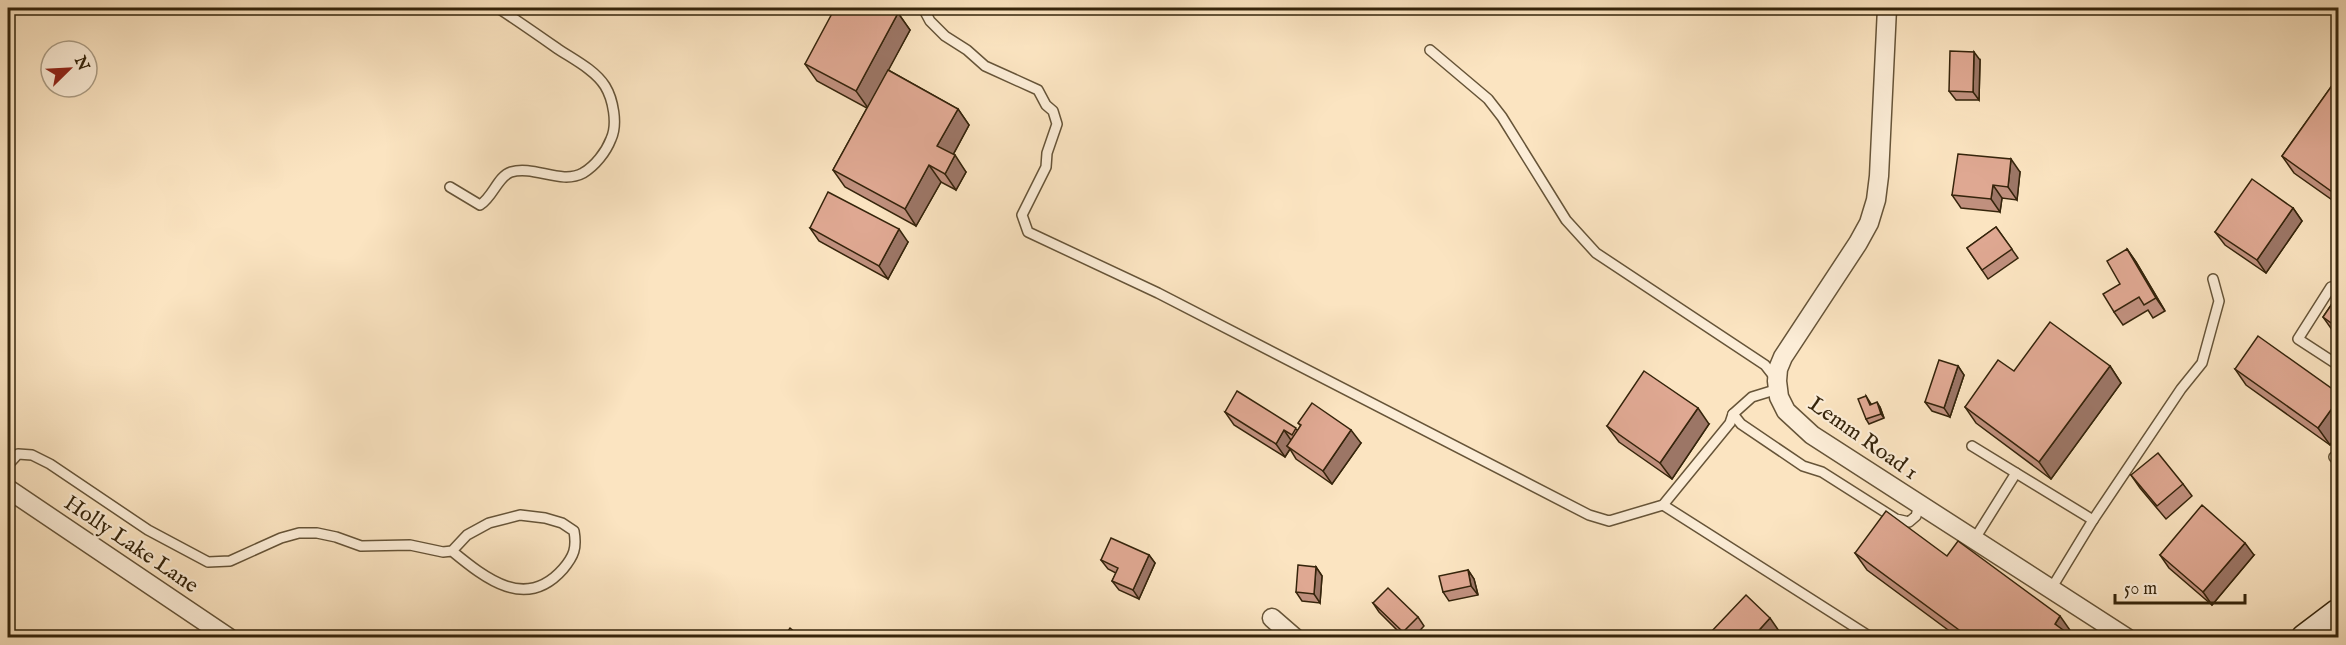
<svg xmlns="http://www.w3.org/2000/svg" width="2346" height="645" viewBox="0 0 2346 645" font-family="'IM FELL English',serif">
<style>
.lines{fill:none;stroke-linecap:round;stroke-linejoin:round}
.lane-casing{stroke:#665438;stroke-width:12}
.street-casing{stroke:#665438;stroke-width:21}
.secondary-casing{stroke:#35240b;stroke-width:30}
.lane{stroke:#fcedd7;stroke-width:9}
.street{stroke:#fcedd7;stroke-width:18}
.secondary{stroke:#fcedd7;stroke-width:27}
.wall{fill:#c0907e;stroke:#35240b;stroke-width:1.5}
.shaded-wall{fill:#9c7666;stroke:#35240b;stroke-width:1.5}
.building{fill:#dfa892;stroke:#35240b;stroke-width:1.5}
.labels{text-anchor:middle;stroke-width:4.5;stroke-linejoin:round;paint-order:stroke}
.street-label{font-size:22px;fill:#35240b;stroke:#fcedd7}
</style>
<rect width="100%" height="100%" fill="#fbe4c1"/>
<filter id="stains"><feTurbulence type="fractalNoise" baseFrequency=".00333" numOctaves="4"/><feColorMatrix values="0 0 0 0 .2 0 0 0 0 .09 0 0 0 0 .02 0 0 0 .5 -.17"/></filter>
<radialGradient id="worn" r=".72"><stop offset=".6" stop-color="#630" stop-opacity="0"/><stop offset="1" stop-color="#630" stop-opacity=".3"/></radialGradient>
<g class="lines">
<defs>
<g id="lane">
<polyline points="923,8 930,21 945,36 967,50 985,66 1038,90 1046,105 1053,111 1057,124 1047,153 1046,167 1022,215 1028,232 1158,293 1589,515 1609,521 1663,505 1730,423 1733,414"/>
<polyline points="1430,50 1488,99 1502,117 1566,220 1596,253 1765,365 1776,379"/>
<path d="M450 187 480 205C493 197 498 176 511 172 534 165 561 185 583 173 595 166 606 152 611 139 618 124 613 99 605 86 595 70 573 59 558 49 538 35 518 21 498 8"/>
<polyline points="2331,287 2298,339 2338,365"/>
<polyline points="1778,389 1752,397 1733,414 1741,424 1803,466 1822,472 1896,519 1909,522 1916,516 1919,505"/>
<polyline points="1972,446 2093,520"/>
<polyline points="2334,457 2338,462"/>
<path d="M8 465 18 454 32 455 50 464 148 530 208 562 230 561 281 538 299 533H317L336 537 361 546 410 545 443 552 452 551 467 535 489 523 520 515 545 518 562 523 574 531C577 548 574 556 563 569 526 611 486 579 452 551"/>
<polyline points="1663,505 1872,638"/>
<polyline points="1974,540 2016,473"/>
<polyline points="2051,589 2093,520 2181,389 2202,363 2219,301 2213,279"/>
</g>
<g id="street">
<polyline points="1887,8 1879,176 1876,200 1869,223 1858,243 1783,357 1778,369 1777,381 1779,397 1786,411 1812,435 2127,638"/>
<polyline points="8,489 229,638"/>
<polyline points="1272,618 1295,638"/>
</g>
<polyline id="secondary" points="2305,638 2338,613"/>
</defs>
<use href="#lane" class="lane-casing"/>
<use href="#street" class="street-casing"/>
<use href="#secondary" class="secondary-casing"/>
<use href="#lane" class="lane"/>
<use href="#street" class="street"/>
<use href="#secondary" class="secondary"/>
</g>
<g class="wall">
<polygon points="898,13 910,30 888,70 958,109 969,125 953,155 966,172 956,190 941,182 916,226 845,187 833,170 867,108 817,81 805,64"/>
<polygon points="1980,60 1979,100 1956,100 1949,91"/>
<polygon points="2338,77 2338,204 2294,173 2282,156"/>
<polygon points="2020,172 2017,200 2002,198 2000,212 1961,208 1952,195"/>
<polygon points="2293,208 2302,221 2266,273 2225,245 2215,232"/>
<polygon points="1996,227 2018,258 1988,279 1967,248"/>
<polygon points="810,228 908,242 888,279 819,241"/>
<polygon points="2127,249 2136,262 2165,311 2153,318 2148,310 2123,325 2114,312"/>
<polygon points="2338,295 2338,337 2335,334 2323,317"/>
<polygon points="1958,366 1964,375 1950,417 1932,411 1925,402"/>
<polygon points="2110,366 2121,383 2051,479 1976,423 1965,407 2014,371"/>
<polygon points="2235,369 2338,393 2338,433 2330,445 2246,385"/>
<polygon points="1866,396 1871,404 1880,407 1884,418 1869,424 1866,419"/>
<polygon points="1225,412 1298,430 1301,426 1298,423 1361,443 1332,484 1296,459 1290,449 1285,457 1234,425"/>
<polygon points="1709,424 1672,479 1619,442 1607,426"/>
<polygon points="2131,475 2183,484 2192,496 2166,519 2140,488"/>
<polygon points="1855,553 1947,556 2072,633 2071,635 2074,638 1959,638 1867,570"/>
<polygon points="1149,555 1155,563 1139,599 1119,590 1112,581 1116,573 1108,569 1101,560"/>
<polygon points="2160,555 2254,555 2212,605 2169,568"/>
<polygon points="1316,567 1322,576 1320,603 1302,601 1296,592"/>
<polygon points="1468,570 1474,579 1478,595 1449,601 1443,592"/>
<polygon points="1373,603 1418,617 1424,626 1413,638 1405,638 1379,612"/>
</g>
<g class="shaded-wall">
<polygon points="898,13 910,30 868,108 856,91"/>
<polygon points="1974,52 1980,60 1979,100 1973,92"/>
<polygon points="958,109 969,125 949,162 937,146"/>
<polygon points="955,155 966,172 956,190 945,174"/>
<polygon points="2011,159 2020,172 2017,200 2008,187"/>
<polygon points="929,165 941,182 916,226 905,209"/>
<polygon points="1993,185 2002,198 2000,212 1991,199"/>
<polygon points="2293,208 2302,221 2266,273 2257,260"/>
<polygon points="899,229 908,242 888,279 879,266"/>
<polygon points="2127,249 2136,262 2165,311 2156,298"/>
<polygon points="1958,366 1964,375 1950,417 1944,408"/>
<polygon points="2110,366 2121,383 2051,479 2039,462"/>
<polygon points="2338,400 2338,433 2330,445 2318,428"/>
<polygon points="1877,402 1880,407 1884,418 1881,414"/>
<polygon points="1698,408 1709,424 1672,479 1660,463"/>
<polygon points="1284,430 1293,443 1287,446 1290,449 1285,457 1276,444"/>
<polygon points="1351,430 1361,443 1332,484 1323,471"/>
<polygon points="2245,543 2254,555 2212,605 2203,592"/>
<polygon points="1149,555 1155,563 1139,599 1133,590"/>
<polygon points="1316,567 1322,576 1320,603 1314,594"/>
<polygon points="1468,570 1474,579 1478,595 1471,586"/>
<polygon points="2060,616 2072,633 2069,638 2055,624"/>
<polygon points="1770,618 1779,631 1773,638 1752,638"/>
</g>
<g class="building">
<polygon points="835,8 887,8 898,13 856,91 805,64"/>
<polygon points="1950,51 1974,52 1973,92 1949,91"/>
<polygon points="888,70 958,109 937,146 955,155 945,174 929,165 905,209 833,170"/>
<polygon points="2338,77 2338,196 2282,156"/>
<polygon points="1958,154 2011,159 2008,187 1993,185 1991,199 1952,195"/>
<polygon points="2252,179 2293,208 2257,260 2215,232"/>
<polygon points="828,192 899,229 879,266 810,228"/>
<polygon points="1996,227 2012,249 1982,270 1967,248"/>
<polygon points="2127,249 2156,298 2144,305 2139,297 2114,312 2103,294 2120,284 2107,261"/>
<polygon points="2338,295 2338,328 2323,317"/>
<polygon points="2050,322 2110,366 2039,462 1965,407 1998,360 2014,371"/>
<polygon points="2258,336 2338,393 2338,400 2318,428 2235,369"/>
<polygon points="1939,360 1958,366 1944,408 1925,402"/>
<polygon points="1644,371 1698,408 1660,463 1607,426"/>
<polygon points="1237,391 1296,428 1292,435 1284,430 1276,444 1225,412"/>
<polygon points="1866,396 1870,405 1877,402 1881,414 1866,419 1858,399"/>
<polygon points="1312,403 1351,430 1323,471 1287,446 1301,425 1298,423"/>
<polygon points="2158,453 2183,484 2157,506 2131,475"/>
<polygon points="2202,505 2245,543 2203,592 2160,555"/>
<polygon points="1886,511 1947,556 1958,541 2060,616 2055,624 2074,638 1970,638 1855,553"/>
<polygon points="1111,538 1149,555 1133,590 1112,581 1118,568 1101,560"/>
<polygon points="1298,565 1316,567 1314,594 1296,592"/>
<polygon points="1468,570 1471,586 1443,592 1439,576"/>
<polygon points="1388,588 1418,617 1403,632 1373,603"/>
<polygon points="1746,595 1770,618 1752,638 1714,638 1710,633"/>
<polygon points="790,628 802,638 783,638"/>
</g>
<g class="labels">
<g class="street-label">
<text transform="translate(1864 437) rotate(35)" y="8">Lemm Road 1</text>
<text transform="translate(132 543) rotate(34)" y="8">Holly Lake Lane</text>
</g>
</g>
<rect width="2346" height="645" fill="none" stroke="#fbe4c1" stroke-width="30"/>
<rect x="9" y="9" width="2328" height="627" fill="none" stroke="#35240b" stroke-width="3"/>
<rect x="15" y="15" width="2316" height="615" fill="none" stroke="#35240b" stroke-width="1.5"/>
<g transform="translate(69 69) rotate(66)"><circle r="28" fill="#fcedd7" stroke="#ac9d85" stroke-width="1.5"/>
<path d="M0-4.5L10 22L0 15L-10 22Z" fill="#8f2418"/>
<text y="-9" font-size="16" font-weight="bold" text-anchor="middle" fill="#35240b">N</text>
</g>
<path d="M2115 594v9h130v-9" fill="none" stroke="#35240b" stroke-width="3"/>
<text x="2124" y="594" font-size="18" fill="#35240b" stroke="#fcedd7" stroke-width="4.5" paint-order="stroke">50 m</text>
<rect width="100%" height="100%" filter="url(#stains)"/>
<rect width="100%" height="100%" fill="url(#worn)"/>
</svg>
